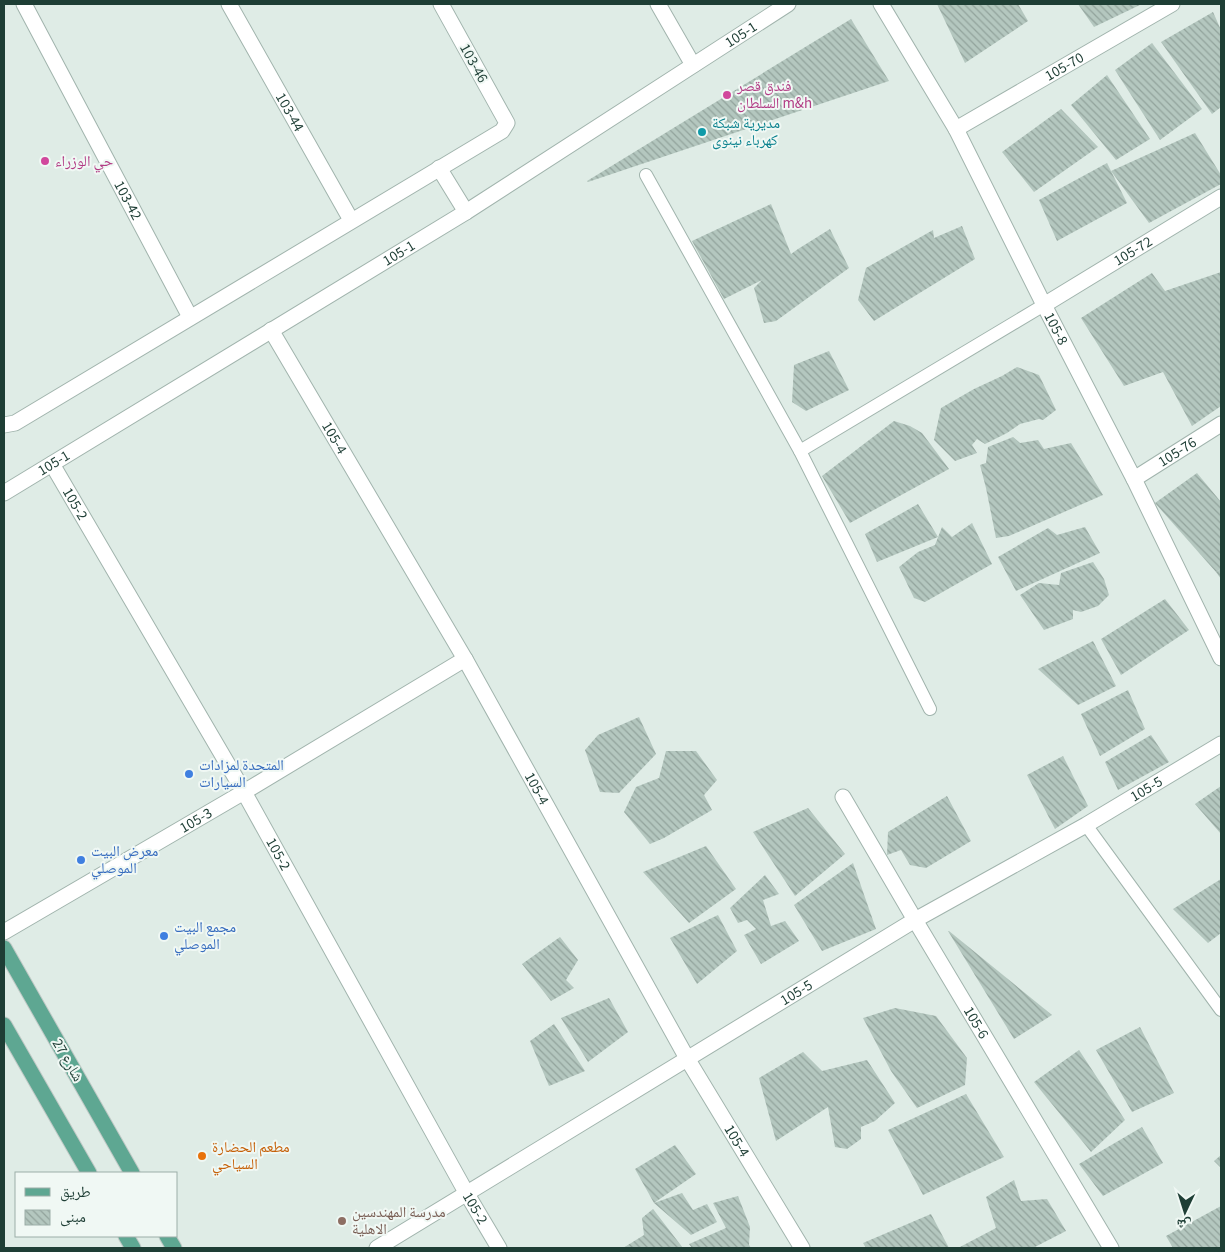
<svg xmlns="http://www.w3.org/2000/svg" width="1225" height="1252" viewBox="0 0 1225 1252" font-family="'Source Sans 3','Noto Naskh Arabic',sans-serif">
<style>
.building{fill:url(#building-back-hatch)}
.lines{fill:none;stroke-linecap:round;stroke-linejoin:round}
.lane-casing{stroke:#a1b4ad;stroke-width:14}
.street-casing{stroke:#a1b4ad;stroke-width:17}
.primary-casing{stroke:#c0c9c6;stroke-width:17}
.lane{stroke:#fff;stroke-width:12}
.street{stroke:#fff;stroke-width:15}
.primary{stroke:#5ea792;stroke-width:15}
.hotel-dot{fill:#d1479c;stroke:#f0f8f4;stroke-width:2}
.culture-dot{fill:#0f9aa8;stroke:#f0f8f4;stroke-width:2}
.shop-dot{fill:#3f7fe0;stroke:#f0f8f4;stroke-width:2}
.food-dot{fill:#e8710a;stroke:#f0f8f4;stroke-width:2}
.education-dot{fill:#8d6e63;stroke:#f0f8f4;stroke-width:2}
.labels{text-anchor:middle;stroke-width:4;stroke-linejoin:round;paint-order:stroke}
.street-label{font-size:15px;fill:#1e3e35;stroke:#f0f8f4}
.hotel-label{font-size:15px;fill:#b23c85;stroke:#f0f8f4;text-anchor:start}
.culture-label{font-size:15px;fill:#0d838f;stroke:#f0f8f4;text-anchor:start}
.shop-label{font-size:15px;fill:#366cbe;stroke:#f0f8f4;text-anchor:start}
.food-label{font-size:15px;fill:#c56008;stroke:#f0f8f4;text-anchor:start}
.education-label{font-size:15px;fill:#785e54;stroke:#f0f8f4;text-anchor:start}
</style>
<defs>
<pattern id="building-back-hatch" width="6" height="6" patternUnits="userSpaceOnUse" patternTransform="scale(1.25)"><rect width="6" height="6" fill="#b4c7bf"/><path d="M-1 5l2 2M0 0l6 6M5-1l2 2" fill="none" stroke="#92a39c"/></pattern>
</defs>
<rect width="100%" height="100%" fill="#dfece6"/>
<g class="building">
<polygon points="937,4 1018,4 1028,21 965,63"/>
<polygon points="1078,4 1142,4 1094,27"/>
<polygon points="1213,12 1221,30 1221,107 1212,114 1161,42"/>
<polygon points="851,19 889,81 588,182 587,181"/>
<polygon points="1152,43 1202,109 1160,140 1115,70"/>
<polygon points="1107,75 1150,139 1116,160 1071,105"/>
<polygon points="1061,109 1098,147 1034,192 1002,152"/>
<polygon points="1195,133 1221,175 1221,184 1149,223 1111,171"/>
<polygon points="1107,163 1127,203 1057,241 1039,200"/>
<polygon points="771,204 791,254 798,249 830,229 849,268 776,321 764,323 754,288 762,280 724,299 692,241"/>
<polygon points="962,226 975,259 874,321 858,300 866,268 933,230 934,238"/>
<polygon points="1221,272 1221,406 1192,426 1163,372 1124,386 1081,318 1152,273 1165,291"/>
<polygon points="829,351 849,390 806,411 792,402 794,365"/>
<polygon points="1017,367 1039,375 1056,410 1043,420 1039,419 1020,424 1007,433 985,444 977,439 972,445 977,453 955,461 934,440 941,408 974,389 1002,376"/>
<polygon points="894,421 910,426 922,433 949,469 850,523 822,476"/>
<polygon points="1013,437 1020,443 1038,440 1044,449 1071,443 1103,495 1009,536 996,538 986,488 980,465 986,463 988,447"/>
<polygon points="1197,473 1221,502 1221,569 1216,572 1155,503"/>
<polygon points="918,504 938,537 877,562 865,534"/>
<polygon points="972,523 992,564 925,602 914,598 899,567 918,552 935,545 942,527 952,537"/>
<polygon points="1085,527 1100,553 1016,591 998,557 1048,528 1057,535"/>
<polygon points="1093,562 1104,579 1109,595 1098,606 1081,612 1073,610 1073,619 1044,630 1020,595 1039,583 1059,585 1061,573"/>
<polygon points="1221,569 1221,579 1216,572"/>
<polygon points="1165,599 1189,630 1121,675 1101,639"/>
<polygon points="1093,641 1116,686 1078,705 1038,669"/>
<polygon points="1128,690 1145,729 1100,756 1081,714"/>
<polygon points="639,717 656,754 619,793 600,792 585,750 598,735"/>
<polygon points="1151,735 1169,762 1118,790 1105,762"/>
<polygon points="666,751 696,751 717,780 704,795 712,810 664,838 650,844 624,812 636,787 659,778"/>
<polygon points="1063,756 1088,806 1055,829 1027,775"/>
<polygon points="1221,786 1221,834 1195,804"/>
<polygon points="947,796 971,841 926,868 910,865 901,850 887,855 888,832"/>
<polygon points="808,808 845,854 795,896 753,832"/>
<polygon points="706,846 736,889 689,923 643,872"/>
<polygon points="853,863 876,929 822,951 794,905"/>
<polygon points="765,875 779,894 763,900 771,926 785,921 799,941 761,964 744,935 756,929 747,920 738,923 730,908"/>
<polygon points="1221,879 1221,933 1208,943 1173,909"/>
<polygon points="718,915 737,951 697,984 670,938"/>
<polygon points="948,931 949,931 1052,1015 1014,1039"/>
<polygon points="560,937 578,960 566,980 574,988 551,1001 522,964"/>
<polygon points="609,998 628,1032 588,1062 561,1018"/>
<polygon points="895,1008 936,1016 967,1058 965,1085 917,1108 891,1071 863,1018"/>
<polygon points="554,1024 585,1071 549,1086 530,1041"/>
<polygon points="1140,1027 1174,1093 1132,1112 1096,1050"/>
<polygon points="1079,1050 1125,1120 1091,1152 1034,1082"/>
<polygon points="803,1052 822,1071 867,1060 895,1103 875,1121 861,1127 861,1139 847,1149 835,1147 828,1107 776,1141 759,1078"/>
<polygon points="966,1094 1004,1157 923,1195 888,1130"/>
<polygon points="1142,1127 1163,1163 1103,1196 1079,1164"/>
<polygon points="675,1145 696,1174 654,1203 635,1169"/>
<polygon points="1221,1155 1221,1168 1214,1161"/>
<polygon points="1014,1180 1021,1201 1047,1199 1066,1231 1033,1248 958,1248 996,1228 986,1197"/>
<polygon points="682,1193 693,1210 707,1204 717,1222 691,1235 654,1203"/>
<polygon points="738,1196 750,1227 749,1245 751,1248 692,1248 689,1244 726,1228 713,1203"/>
<polygon points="1221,1206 1221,1248 1173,1248 1166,1236"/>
<polygon points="653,1209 683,1248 623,1248 644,1235 642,1218"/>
<polygon points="931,1214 949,1248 866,1248 863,1243"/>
</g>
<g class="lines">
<defs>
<g id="lane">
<polyline points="646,175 800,451 930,709"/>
<polyline points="800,451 1044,305"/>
<polyline points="1086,825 1221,1010"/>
</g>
<g id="street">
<path id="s1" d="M24 4 190 317"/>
<path id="s2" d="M229 4 351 220"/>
<polyline points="658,4 693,65"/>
<path id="s3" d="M881 4 956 129 1044 305 1134 479 1221 658"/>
<path id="s4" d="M956 129 1172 4"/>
<polyline points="439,168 466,212"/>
<path id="s5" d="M1044 305 1221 197"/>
<path id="s6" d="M271 330 465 659 688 1060 802 1248"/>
<polyline points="4,425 15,423 502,131 507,123 441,4"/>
<path id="s7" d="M52 464 244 792 467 1194 499 1248"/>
<path id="s8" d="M1134 479 1221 424"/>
<path id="s9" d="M4 493 466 212 788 4"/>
<path id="s10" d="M843 797 915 920 1111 1248"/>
<path id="s11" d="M4 932 244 792 465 659"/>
<path id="s12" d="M377 1248 915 920 1086 825 1221 744"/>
</g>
<g id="primary">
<polyline points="4,948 132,1173"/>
<polyline points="4,1025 89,1173"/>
<polyline points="126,1236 133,1248"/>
<polyline points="167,1236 174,1248"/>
</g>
</defs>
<use href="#lane" class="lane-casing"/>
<use href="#street" class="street-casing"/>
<use href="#primary" class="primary-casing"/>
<use href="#lane" class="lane"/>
<use href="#street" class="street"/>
<use href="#primary" class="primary"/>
</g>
<g class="hotel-dot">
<circle cx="727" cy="95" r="5"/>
<circle cx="45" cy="161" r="5"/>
</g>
<circle class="culture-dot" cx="702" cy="132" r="5"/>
<g class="shop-dot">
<circle cx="189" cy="774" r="5"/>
<circle cx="81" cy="860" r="5"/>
<circle cx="164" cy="936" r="5"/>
</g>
<circle class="food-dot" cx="202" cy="1156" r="5"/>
<circle class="education-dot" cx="342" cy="1221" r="5"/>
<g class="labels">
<g class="street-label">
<text dy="5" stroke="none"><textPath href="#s9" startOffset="868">105-1</textPath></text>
<text transform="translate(474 63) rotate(61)" y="5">103-46</text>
<text dy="5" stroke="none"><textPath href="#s4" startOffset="125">105-70</textPath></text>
<text dy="5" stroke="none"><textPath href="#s2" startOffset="124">103-44</textPath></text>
<text dy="5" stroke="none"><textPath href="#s1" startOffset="222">103-42</textPath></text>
<text dy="5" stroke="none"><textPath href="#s5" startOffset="104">105-72</textPath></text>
<text dy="5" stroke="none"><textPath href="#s9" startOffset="462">105-1</textPath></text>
<text dy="5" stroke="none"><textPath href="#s3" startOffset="369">105-8</textPath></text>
<text dy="5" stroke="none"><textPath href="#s6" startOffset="125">105-4</textPath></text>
<text dy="5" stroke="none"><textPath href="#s8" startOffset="51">105-76</textPath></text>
<text dy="5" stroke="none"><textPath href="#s9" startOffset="58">105-1</textPath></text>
<text dy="5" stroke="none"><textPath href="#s7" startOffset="46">105-2</textPath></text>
<text dy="5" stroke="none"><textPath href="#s6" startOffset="530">105-4</textPath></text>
<text dy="5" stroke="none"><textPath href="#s12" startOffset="896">105-5</textPath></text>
<text dy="5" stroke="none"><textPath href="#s11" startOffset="222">105-3</textPath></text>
<text dy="5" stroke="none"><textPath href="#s7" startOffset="451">105-2</textPath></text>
<text dy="5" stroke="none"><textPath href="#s12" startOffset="491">105-5</textPath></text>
<text dy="5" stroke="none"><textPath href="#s10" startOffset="262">105-6</textPath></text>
<text transform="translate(68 1060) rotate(60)" y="5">شارع 27</text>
<text dy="5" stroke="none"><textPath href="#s6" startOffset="935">105-4</textPath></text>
<text dy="5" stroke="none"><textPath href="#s7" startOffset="856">105-2</textPath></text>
</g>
<g class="hotel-label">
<text x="737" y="91">فندق قصر<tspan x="737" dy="17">السلطان m&amp;h</tspan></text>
<text x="55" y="166">حي الوزراء</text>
</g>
<g class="culture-label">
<text x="712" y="128">مديرية شبكة<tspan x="712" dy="17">كهرباء نينوى</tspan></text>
</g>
<g class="shop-label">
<text x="199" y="770">المتحدة لمزادات<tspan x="199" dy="17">السيارات</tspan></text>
<text x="91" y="856">معرض البيت<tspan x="91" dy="17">الموصلي</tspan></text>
<text x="174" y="932">مجمع البيت<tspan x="174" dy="17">الموصلي</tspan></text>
</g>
<g class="food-label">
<text x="212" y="1152">مطعم الحضارة<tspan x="212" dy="17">السياحي</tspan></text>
</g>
<g class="education-label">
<text x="352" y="1217">مدرسة المهندسين<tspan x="352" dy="17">الاهلية</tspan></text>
</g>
</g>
<rect width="1225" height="1252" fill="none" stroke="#1e3e35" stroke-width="10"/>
<rect x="15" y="1172" width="162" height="65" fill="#f0f8f4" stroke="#9caea8"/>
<rect x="25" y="1188" width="25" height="8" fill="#5ea792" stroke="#9caea8"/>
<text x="60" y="1197" font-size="15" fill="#1e3e35">طريق</text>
<rect x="25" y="1210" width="25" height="15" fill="url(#building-back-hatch)" stroke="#9caea8"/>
<text x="60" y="1222" font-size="15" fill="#1e3e35">مبنى</text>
<g transform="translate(1185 1212) rotate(184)" stroke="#f0f8f4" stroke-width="4" paint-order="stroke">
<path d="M0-4L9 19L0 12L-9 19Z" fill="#1e3e35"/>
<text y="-8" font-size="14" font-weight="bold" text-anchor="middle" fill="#1e3e35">ش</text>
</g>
</svg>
